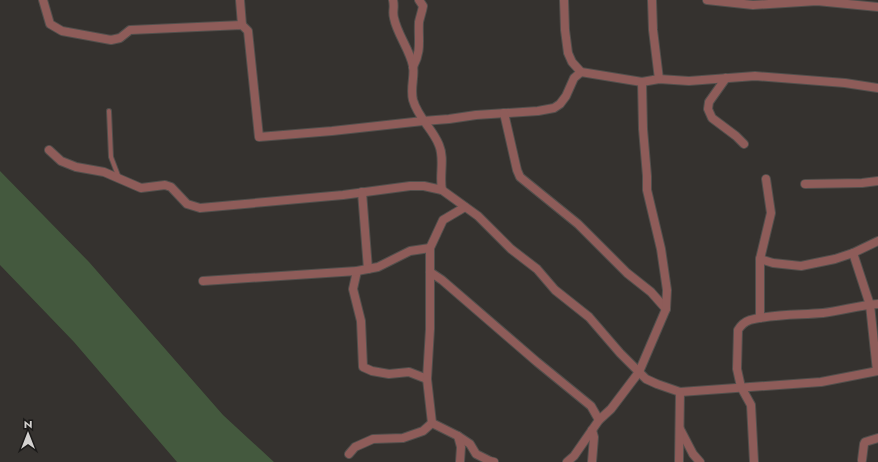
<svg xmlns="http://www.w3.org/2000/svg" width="878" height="462" viewBox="0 0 878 462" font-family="Jost,sans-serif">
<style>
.green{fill:#44593e}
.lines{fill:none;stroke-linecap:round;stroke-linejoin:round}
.lane-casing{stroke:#524f4c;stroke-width:6}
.street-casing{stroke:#524f4c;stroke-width:10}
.lane{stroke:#8e5c59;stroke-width:4}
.street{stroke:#8e5c59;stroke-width:8}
</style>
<rect width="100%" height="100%" fill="#35322f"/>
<polygon class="green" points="0,171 89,262 223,415 274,462 177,462 74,342 0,265"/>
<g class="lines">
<defs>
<polyline id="lane" points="109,111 111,157 119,178"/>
<g id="street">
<polyline points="43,0 50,24 62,31 111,40 120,38 130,30 242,25 248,31 259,137 332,131 423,121 449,119 476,115 538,111 554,108 560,104 566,96 574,78 581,72"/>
<polyline points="240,0 242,25"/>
<path d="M393 0C395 8 392 11 394 18 397 34 410 50 413 66 415 76 410 88 413 100 418 118 433 129 439 145 445 159 439 175 442 190L478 216 511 249 537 269 555 290 589 317 620 353 646 379 657 384 680 392 821 382 878 371"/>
<polyline points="564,0 565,30 568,53 572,62 581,72 642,82 659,79 689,81 755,76 845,83 878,88"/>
<polyline points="652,0 653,30 659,79"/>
<polyline points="707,0 753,5 817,1 878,7"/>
<path d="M413 67C422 50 418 40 419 22 420 17 422 12 423 6L419 0"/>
<polyline points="726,78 709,102 708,109 712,118 736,136 744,144"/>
<polyline points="504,113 517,170 520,177 578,224 627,273 651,292 666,309"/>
<polyline points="49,150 61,161 76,167 104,172 141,188 165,185 171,187 187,204 200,208 343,195 410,186 424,186 442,190"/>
<polyline points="805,184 862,183 878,181"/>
<polyline points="362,192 368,269"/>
<polyline points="853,253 870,305 877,371"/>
<polyline points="760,259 771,213 766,179"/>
<polyline points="357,271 353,289 361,321 363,367 372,371 389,374 409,372 427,379"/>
<polyline points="430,272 442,280 537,362 591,406 599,420"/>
<polyline points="203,281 357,271 378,267 410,251 430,248"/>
<polyline points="760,318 760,259 773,263 801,266 835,259 853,253 878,241"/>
<polyline points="680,429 693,454 700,462"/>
<polyline points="458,436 470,444 476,454 490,461 494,462"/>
<polyline points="349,454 355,447 373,439 403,438 423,431 432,423"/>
<polyline points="862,460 864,444 865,442 878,438"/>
<polyline points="460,462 461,447 458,436 432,423 427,379 430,329 430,248 443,220 465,207"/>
<polyline points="567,462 574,456 599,420 611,409 639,372 666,309 667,290 661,249 647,190 647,176 643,129 642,82"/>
<polyline points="592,462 594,437 592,430"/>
<polyline points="679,462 680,392"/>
<path d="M754 462 751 405 741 387 737 369 738 330C741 325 744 322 750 320 773 314 799 315 823 313 842 311 859 305 878 304"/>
</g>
</defs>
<use href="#lane" class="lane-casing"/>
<use href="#street" class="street-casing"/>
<use href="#lane" class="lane"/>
<use href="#street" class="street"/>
</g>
<g transform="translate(28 434)" stroke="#1b1a19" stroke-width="3" paint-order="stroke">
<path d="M0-3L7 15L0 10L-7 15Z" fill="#d4d2d0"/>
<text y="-6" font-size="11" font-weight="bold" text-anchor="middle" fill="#d4d2d0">N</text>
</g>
</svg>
